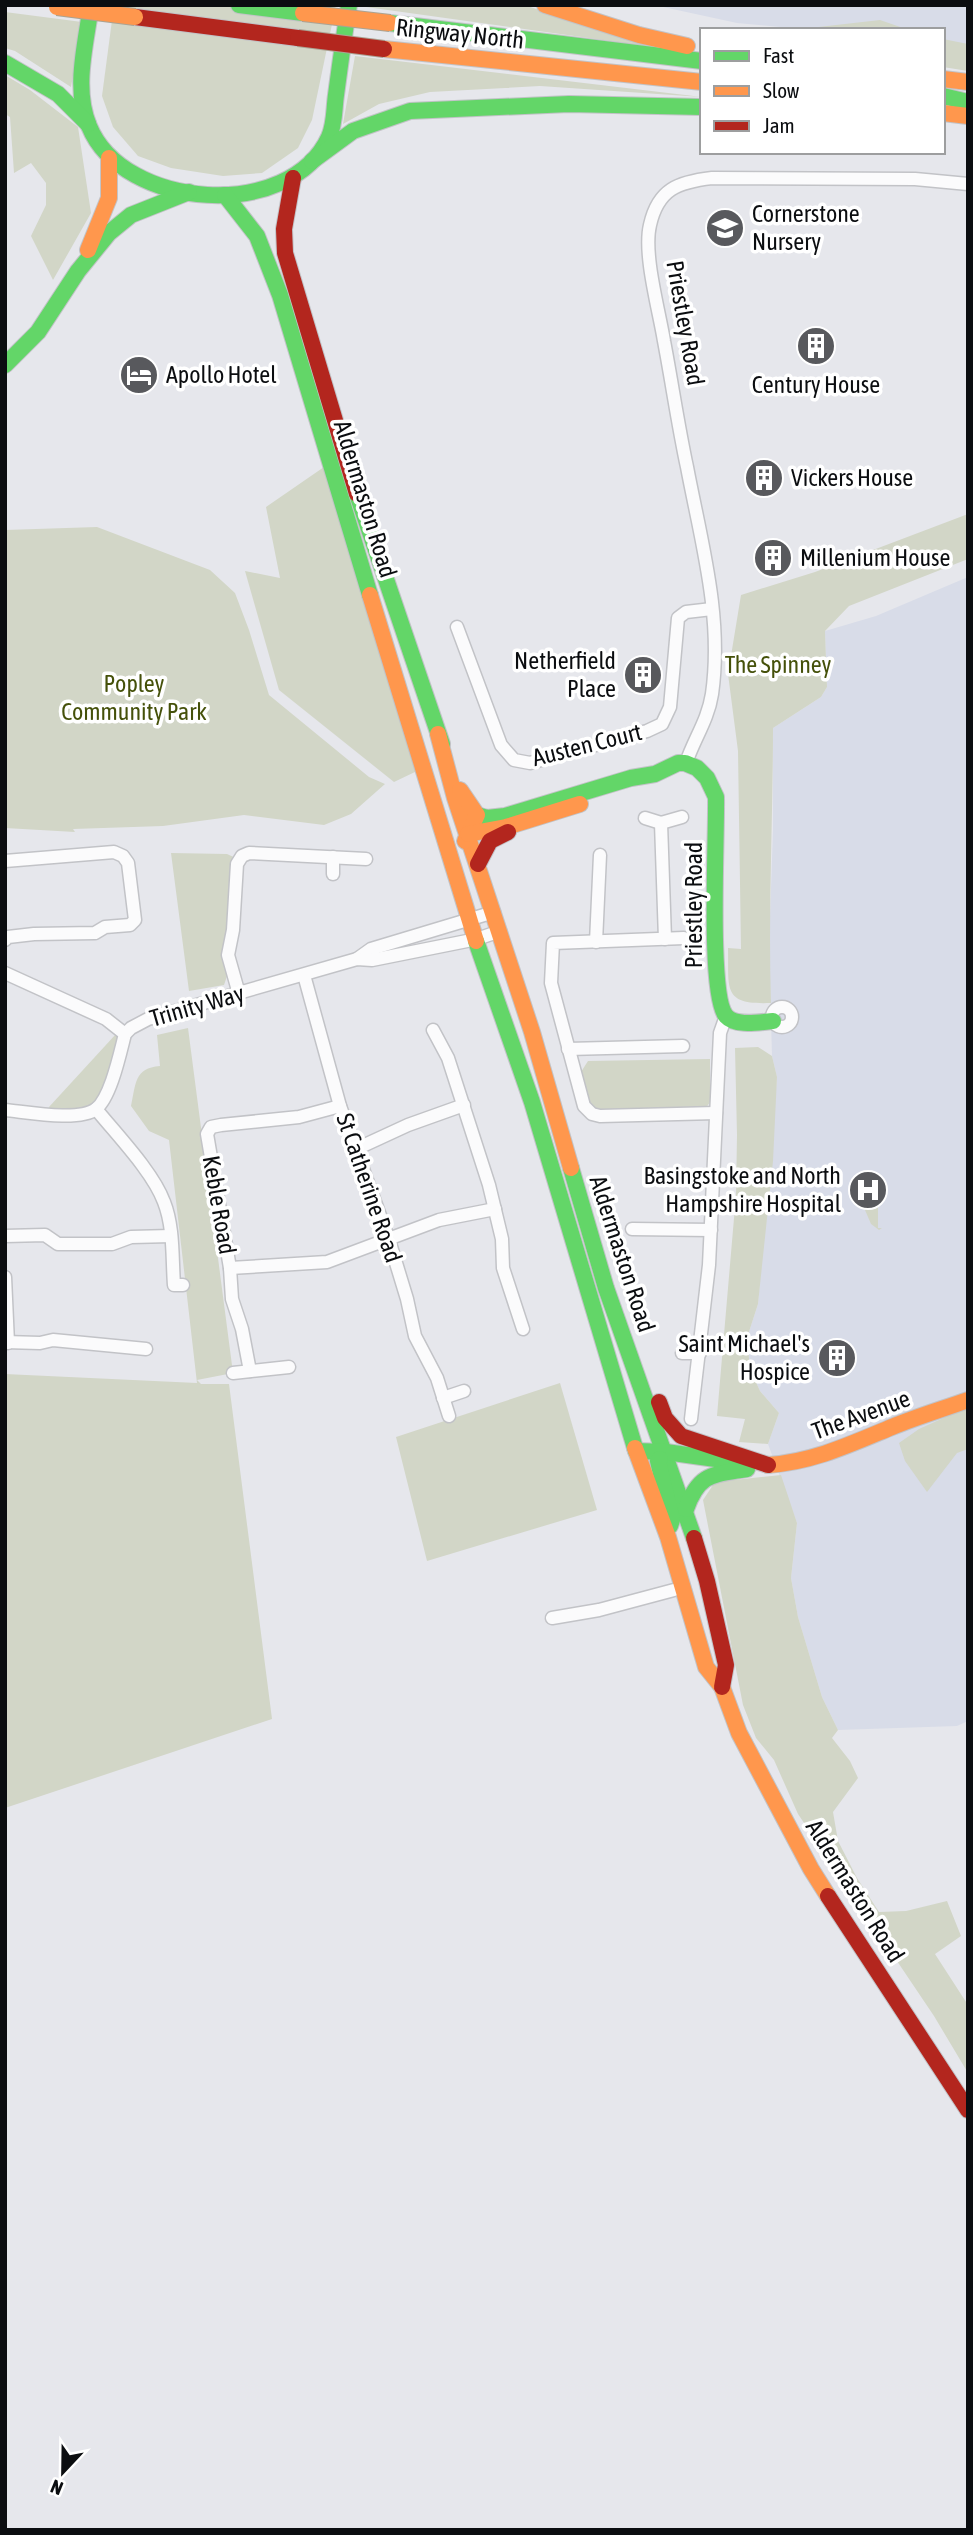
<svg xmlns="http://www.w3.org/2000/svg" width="973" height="2535" viewBox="0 0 973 2535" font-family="'Asap Condensed',sans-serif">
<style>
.built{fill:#d8dce8}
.green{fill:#d2d6c7}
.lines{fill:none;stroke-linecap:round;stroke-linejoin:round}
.street-casing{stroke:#c2c3c7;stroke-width:15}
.fast-casing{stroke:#c2c3c7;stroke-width:18}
.slow-casing{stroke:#c2c3c7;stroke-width:18}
.jam-casing{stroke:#c2c3c7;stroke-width:18}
.street{stroke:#fbfbfc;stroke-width:12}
.fast{stroke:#63d668;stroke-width:16}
.slow{stroke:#ff974d;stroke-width:16}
.jam{stroke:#b3261e;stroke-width:16}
.slow-bridge-casing{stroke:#aba393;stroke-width:18;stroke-linecap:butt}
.jam-bridge-casing{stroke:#aba393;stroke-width:18;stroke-linecap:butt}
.slow-bridge{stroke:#ff974d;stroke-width:16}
.jam-bridge{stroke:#b3261e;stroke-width:16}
.labels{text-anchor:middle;stroke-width:7;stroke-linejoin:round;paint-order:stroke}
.street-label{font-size:24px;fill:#0b0d10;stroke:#fff}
.poi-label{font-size:24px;fill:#0b0d10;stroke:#fff;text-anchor:start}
.park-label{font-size:24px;fill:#45510a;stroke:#fff}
</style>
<rect width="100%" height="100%" fill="#e6e7ec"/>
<g class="built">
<polygon points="654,5 968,5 968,48 943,44 943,30 811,30 737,23"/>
<polygon points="968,577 968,1721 957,1726 838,1730 822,1697 798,1617 791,1578 797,1523 768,1444 779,1413 760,1391 750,1369 747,1338 758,1304 777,1077 772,1056 769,946 773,830 773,728 821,697 827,687 825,631 876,616"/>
</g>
<g class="green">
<polygon points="114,5 336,5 312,120 298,148 262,173 223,176 171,168 138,156 113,127 102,96"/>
<polygon points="524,5 607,32 675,50 359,6"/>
<polygon points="5,12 82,22 71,87 15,51 5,48"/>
<polygon points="880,20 909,30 792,30"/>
<polygon points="943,39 968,44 968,71 943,67"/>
<polygon points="355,56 702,97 540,86 430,92 379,104 343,124"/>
<polygon points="5,75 30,90 78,127 91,213 53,280 31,236 46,205 46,183 31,163 14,173 10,117 5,114"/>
<polygon points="324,467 417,771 394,782 279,690 245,571 280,578 266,507"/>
<path d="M968 514V559L849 606 825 631 827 687 821 697 773 728C773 819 768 911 771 1003 722 1005 729 989 728 948L741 949 738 751 728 674 741 595 815 572Z"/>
<polygon points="97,527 210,570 235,593 249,630 269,695 369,777 385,784 351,814 324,825 244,815 163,826 73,829 75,832 5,828 5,530"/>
<polygon points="171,853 227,854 238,859 230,974 227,976 224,985 189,991"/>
<path d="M188 1028 233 1373 197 1380 201 1384H229L272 1719 5 1808V1374L197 1383 169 1140 149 1131 131 1106C136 1084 134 1068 160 1066L157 1035Z"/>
<polygon points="116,1034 119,1042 99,1102 83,1110 50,1110 49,1107"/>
<polygon points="758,1047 772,1056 777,1077 773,1161 758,1304 747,1338 750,1369 760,1391 779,1413 768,1444 739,1442 745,1419 717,1416 736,1195 737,1135 735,1048"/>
<polygon points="710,1059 710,1102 706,1108 598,1111 591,1106 581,1072 588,1061"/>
<polygon points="868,1203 878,1207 878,1228 882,1228 879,1230 871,1224 865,1210"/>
<polygon points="560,1383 597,1510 427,1561 396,1437"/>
<polygon points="968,1407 968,1449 957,1453 927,1492 905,1461 899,1443 919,1429"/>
<polygon points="781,1475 797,1523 791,1578 798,1617 822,1697 838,1730 832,1738 850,1761 858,1778 833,1812 838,1841 857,1878 879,1912 906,1911 947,1901 961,1936 935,1954 968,2005 968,2073 934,2016 798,1814 774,1760 756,1738 743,1705 703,1500 715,1482"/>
</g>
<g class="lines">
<defs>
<g id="street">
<polyline points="457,627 501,745 514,760 530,763 647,731 662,724 670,707 678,618 686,612 712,609"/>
<path d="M686 763C694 739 708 720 712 694 723 617 701 541 687 467 678 425 672 383 664 341 659 310 643 254 650 225 658 189 678 182 712 178L915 179 968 184"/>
<polyline points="645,818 661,823"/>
<polyline points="5,861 114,852 123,856 128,863 135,920 130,925 105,927 95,933 34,934 8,937 5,940"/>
<polyline points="333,874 333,857"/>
<polyline points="684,938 553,943 551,983 584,1106 592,1114 600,1116 716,1113"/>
<polyline points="665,939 661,823 682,817"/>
<polyline points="596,942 600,855"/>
<polyline points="357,959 371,949 494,912"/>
<polyline points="5,973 106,1019 125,1034"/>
<polyline points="304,975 340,1106 389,1240 407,1299 415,1336 437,1378 449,1416"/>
<polyline points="239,994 228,955 233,930 237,864 242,856 249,853 366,859"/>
<circle cx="782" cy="1017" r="10"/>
<polyline points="433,1030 448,1058 489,1185 502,1239 503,1268 523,1329"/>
<polyline points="568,1049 683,1046"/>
<path d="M96 1109C117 1135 153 1172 164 1202 174 1227 172 1258 174 1285H183"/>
<path d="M5 1110C27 1112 79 1122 96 1109 111 1097 120 1053 125 1034L131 1028 148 1019 357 959 372 960 477 939 500 931"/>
<polyline points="356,1149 408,1125 464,1105"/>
<polyline points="632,1229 711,1230"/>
<polyline points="5,1236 45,1235 58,1244 112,1244 131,1237 171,1236"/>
<polyline points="230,1268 327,1262 439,1220 495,1209"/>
<polyline points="5,1277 8,1343"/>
<polyline points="5,1342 40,1343 53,1340 146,1349"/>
<polyline points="682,1353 700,1353"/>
<polyline points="250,1371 242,1329 232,1299 230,1268 207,1134 211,1127 221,1125 299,1117 340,1106"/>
<polyline points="233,1373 289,1367"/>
<polyline points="443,1398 464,1391"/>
<polyline points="691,1419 709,1265 720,1033 726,1016"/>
<polyline points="552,1618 599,1610 674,1590"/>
</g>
<g id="fast">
<path d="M91 5C86 44 73 88 89 126 123 210 290 222 329 137 335 124 334 108 336 95 340 65 344 35 349 5"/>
<polyline points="239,5 303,13"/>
<polyline points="390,23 702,61"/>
<polyline points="5,63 58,94 88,124"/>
<polyline points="943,96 968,102"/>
<polyline points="312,161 353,131 410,111 569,104 702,107"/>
<polyline points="225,195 257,236 280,295 370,595"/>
<polyline points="5,365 38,332 78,271 109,233 131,215 189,192"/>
<polyline points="357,494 442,744"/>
<path d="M477 815 487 818 505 816 631 778 655 774 678 763H685L697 768 707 778 716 797C717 834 708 995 726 1016 736 1027 760 1022 773 1021"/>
<polyline points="476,941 532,1102 635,1448"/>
<polyline points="571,1168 606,1288 694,1538"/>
<polyline points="636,1451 666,1452 737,1462"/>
<polyline points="660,1459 658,1461 672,1520 670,1526"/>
<path d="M686 1509C699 1473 712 1475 747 1469"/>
</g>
<g id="slow">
<polyline points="545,5 639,35 687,46"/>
<polyline points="384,49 702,82"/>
<polyline points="943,79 968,82"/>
<polyline points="943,113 968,116"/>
<polyline points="88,250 109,198 109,158"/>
<polyline points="370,595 476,941"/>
<polyline points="438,734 455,798 532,1032 571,1168"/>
<polyline points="460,790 477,815 465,841"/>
<polyline points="468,834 506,827 580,804"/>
<polyline points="635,1448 668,1537 706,1667 722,1687 739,1733 811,1869 828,1896"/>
<path d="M768 1465C813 1462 851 1444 892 1427 916 1417 943 1409 968 1400"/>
</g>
<g id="jam">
<polyline points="135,17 298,38"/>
<polyline points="293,178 284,229 285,253 357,494"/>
<polyline points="478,864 490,841 508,832"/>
<polyline points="659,1402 665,1418 681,1436 768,1465"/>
<polyline points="694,1538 707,1581 726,1665 722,1687"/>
<polyline points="828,1896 968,2110"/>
</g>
</defs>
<use href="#street" class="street-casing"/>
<use href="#fast" class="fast-casing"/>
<use href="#slow" class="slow-casing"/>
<use href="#jam" class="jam-casing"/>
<use href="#street" class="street"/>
<use href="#fast" class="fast"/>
<use href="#slow" class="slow"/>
<use href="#jam" class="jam"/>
<defs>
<g id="slow-bridge">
<polyline points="57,7 135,17"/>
<polyline points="303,13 390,23"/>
</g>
<polyline id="jam-bridge" points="298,38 384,49"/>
</defs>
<use href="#slow-bridge" class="slow-bridge-casing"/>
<use href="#jam-bridge" class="jam-bridge-casing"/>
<use href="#slow-bridge" class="slow-bridge"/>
<use href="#jam-bridge" class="jam-bridge"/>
</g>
<defs>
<symbol id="school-disc" viewBox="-11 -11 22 22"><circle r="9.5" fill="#58595d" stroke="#fff"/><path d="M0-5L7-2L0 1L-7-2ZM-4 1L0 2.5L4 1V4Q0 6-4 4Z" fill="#fff"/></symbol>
<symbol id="building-disc" viewBox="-11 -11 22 22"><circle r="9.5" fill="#58595d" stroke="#fff"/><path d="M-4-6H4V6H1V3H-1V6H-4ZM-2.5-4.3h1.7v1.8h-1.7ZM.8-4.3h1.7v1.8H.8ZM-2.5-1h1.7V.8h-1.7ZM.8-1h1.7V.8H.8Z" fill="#fff"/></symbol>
<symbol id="hotel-disc" viewBox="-11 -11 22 22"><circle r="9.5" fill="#58595d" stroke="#fff"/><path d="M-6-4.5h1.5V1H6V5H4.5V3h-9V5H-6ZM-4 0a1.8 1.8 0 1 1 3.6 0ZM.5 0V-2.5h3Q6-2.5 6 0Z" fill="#fff"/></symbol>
<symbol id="hospital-disc" viewBox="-11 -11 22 22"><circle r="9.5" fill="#58595d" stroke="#fff"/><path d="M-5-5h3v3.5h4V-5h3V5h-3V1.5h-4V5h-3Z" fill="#fff"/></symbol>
</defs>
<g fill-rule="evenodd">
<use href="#school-disc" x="703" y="206" width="44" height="44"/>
<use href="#building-disc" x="794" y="324" width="44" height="44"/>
<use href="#hotel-disc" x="117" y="353" width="44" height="44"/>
<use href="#building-disc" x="742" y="456" width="44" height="44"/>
<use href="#building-disc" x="751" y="536" width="44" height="44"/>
<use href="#building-disc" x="621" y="653" width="44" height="44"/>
<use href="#hospital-disc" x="846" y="1168" width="44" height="44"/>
<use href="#building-disc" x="815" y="1336" width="44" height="44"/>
</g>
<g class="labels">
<g class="street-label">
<text transform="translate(460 34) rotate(6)" y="8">Ringway North</text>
<text transform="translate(685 323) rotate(80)" y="8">Priestley Road</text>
<text transform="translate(365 499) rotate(73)" y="8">Aldermaston Road</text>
<text transform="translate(587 745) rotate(-14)" y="8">Austen Court</text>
<text transform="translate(694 905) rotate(-90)" y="8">Priestley Road</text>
<text transform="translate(197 1006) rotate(-16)" y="8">Trinity Way</text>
<text transform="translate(369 1188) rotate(71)" y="8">St Catherine Road</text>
<text transform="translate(219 1205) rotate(80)" y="8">Keble Road</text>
<text transform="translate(622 1254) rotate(72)" y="8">Aldermaston Road</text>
<text transform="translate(861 1415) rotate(-20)" y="8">The Avenue</text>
<text transform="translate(855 1891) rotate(58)" y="8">Aldermaston Road</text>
</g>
<g class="poi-label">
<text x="752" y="222">Cornerstone<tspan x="752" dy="28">Nursery</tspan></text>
<text x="166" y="383">Apollo Hotel</text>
<text x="816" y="393" text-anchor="middle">Century House</text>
<text x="791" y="486">Vickers House</text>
<text x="800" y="566">Millenium House</text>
<text x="616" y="669" text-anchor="end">Netherfield<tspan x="616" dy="28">Place</tspan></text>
<text x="841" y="1184" text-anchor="end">Basingstoke and North<tspan x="841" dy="28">Hampshire Hospital</tspan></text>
<text x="810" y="1352" text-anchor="end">Saint Michael's<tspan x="810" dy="28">Hospice</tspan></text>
</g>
<g class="park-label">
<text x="778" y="673">The Spinney</text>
<text x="134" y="692">Popley<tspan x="134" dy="28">Community Park</tspan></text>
</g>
</g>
<rect width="973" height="2535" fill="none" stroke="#0b0d10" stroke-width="14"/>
<rect x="700" y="28" width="245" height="126" fill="#ffffff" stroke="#9d9e9f" stroke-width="2"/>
<rect x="714" y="51" width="35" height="10" fill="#63d668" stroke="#9d9e9f" stroke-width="2"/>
<text x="763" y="63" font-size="21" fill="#0b0d10">Fast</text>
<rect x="714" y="86" width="35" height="10" fill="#ff974d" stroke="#9d9e9f" stroke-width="2"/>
<text x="763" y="98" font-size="21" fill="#0b0d10">Slow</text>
<rect x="714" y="121" width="35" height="10" fill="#b3261e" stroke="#9d9e9f" stroke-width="2"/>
<text x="763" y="133" font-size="21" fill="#0b0d10">Jam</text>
<g transform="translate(63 2472) rotate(202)" stroke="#ffffff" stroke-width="5" paint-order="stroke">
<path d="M0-5L12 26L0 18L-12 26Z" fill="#0b0d10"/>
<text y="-10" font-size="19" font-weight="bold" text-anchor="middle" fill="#0b0d10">N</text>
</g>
</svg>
